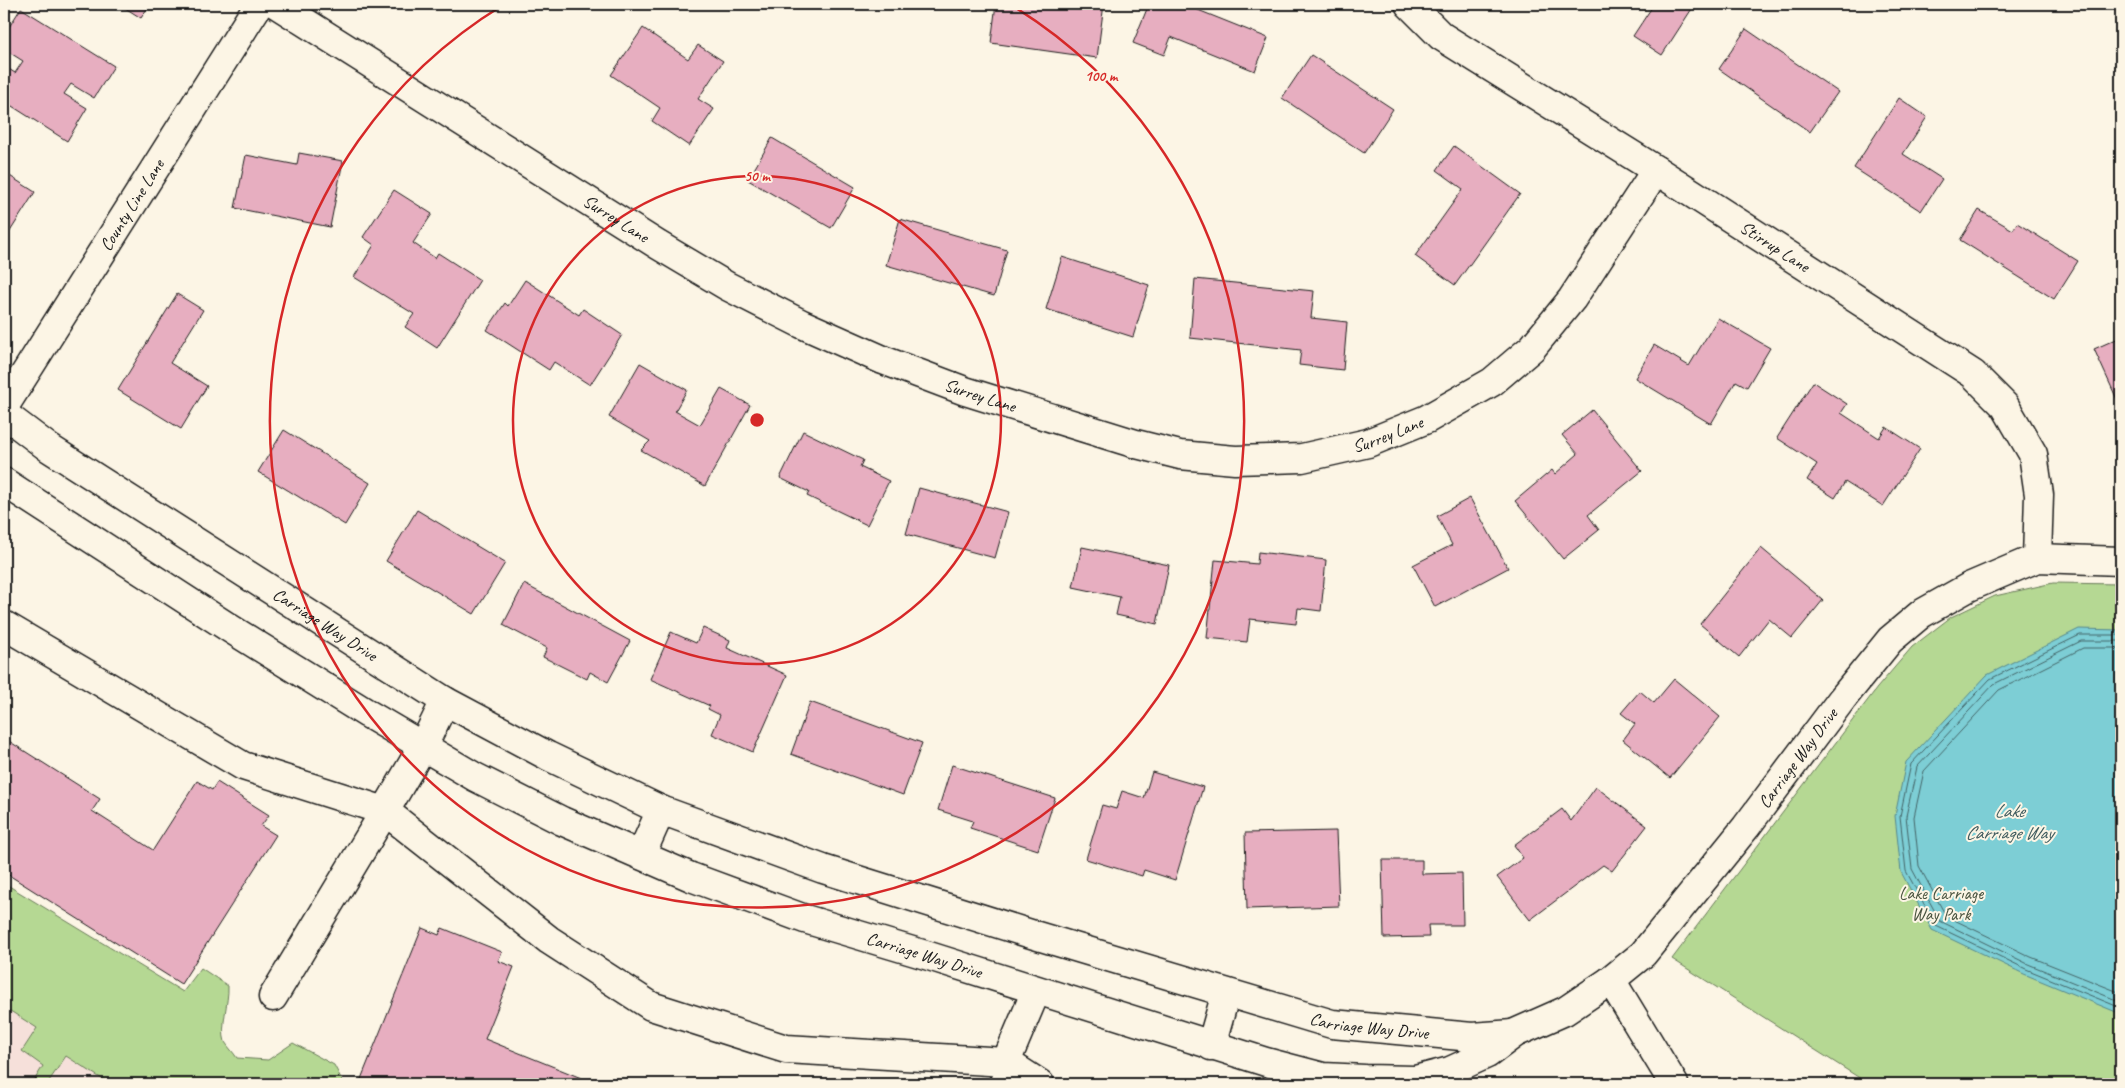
<svg xmlns="http://www.w3.org/2000/svg" width="2125" height="1088" viewBox="0 0 2125 1088" font-family="Caveat,sans-serif">
<style>
.built{fill:#f6e0da}
.green{fill:#b5d893;stroke:#687a58}
.water{fill:#7dced5;stroke:#56878b}
.lines{fill:none;stroke-linecap:round;stroke-linejoin:round}
.shore{stroke:#436366;stroke-width:1}
.building{fill:#e7aec0;stroke:#1c1c1c}
.service-casing{stroke:#1c1c1c;stroke-width:20}
.minor-casing{stroke:#1c1c1c;stroke-width:31}
.service{stroke:#fcf5e5;stroke-width:16}
.minor{stroke:#fcf5e5;stroke-width:28}
.ring{fill:none;stroke:#d62828;stroke-width:2.5}
.labels{text-anchor:middle;stroke-width:4;stroke-linejoin:round;paint-order:stroke}
.street-label{font-size:18px;fill:#1c1c1c;stroke:#fcf5e5}
.park-label{font-size:18px;fill:#4a5440;stroke:#fcf5e5}
.water-label{font-size:19px;font-style:italic;fill:#3e5a5d;stroke:#fcf5e5}
.centre{fill:#d62828;stroke:#fcf5e5;stroke-width:2.5}
.ring-label{font-size:15px;text-anchor:middle;font-weight:bold;fill:#d62828;stroke:#fcf5e5;stroke-width:4;stroke-linejoin:round;paint-order:stroke}
</style>
<rect width="100%" height="100%" fill="#fcf5e5"/>
<filter id="ink" filterUnits="userSpaceOnUse"><feTurbulence type="fractalNoise" baseFrequency=".02" numOctaves="2"/><feDisplacementMap in="SourceGraphic" scale="10" xChannelSelector="R" yChannelSelector="G"/><feConvolveMatrix kernelMatrix="1 2 1 2 8 2 1 2 1" color-interpolation-filters="sRGB"/></filter>
<g filter="url(#ink)">
<polygon class="built" points="4,969 184,1084 4,1084"/>
<g class="green">
<polygon points="2053,583 2121,584 2121,1084 1869,1084 1672,959 1877,688 1912,647 1951,617 1995,596"/>
<path d="M4 883 183 992 201 968 228 986C229 1002 220 1027 225 1042 228 1047 234 1053 237 1058L268 1060 293 1043 334 1065 344 1084H110L66 1056 47 1084H32L43 1066 22 1051 37 1028 4 1007Z"/>
</g>
<polygon class="water" points="2079,629 2121,630 2121,1014 2024,974 1932,930 1901,872 1895,816 1906,762 1987,675"/>
<g class="lines">
<g class="shore">
<polyline points="2121,635 2080,635 1990,679 1911,764 1900,816 1906,871 1936,926 2026,969 2121,1008"/>
<polyline points="2121,641 2081,641 1994,684 1917,767 1906,816 1912,869 1940,921 2028,964 2121,1002"/>
<polyline points="2121,648 2083,648 1999,690 1924,771 1914,817 1919,866 1946,916 2031,957 2121,993"/>
</g>
</g>
<g class="building">
<polygon points="119,4 150,4 141,18"/>
<polygon points="996,4 1104,4 1097,58 991,43"/>
<polygon points="1149,4 1183,4 1268,38 1255,71 1171,37 1164,55 1133,43"/>
<polygon points="1654,4 1695,4 1662,55 1633,36"/>
<polygon points="21,8 114,66 94,98 71,84 64,94 87,108 67,141 4,101 4,66 15,73 23,61 4,49 4,35"/>
<polygon points="643,28 688,59 698,45 723,61 698,99 714,109 689,146 652,121 660,108 611,75"/>
<polygon points="1746,29 1838,92 1810,132 1719,69"/>
<polygon points="1311,55 1393,109 1364,153 1282,98"/>
<polygon points="1899,98 1927,117 1903,154 1942,179 1921,211 1854,168"/>
<polygon points="772,138 855,187 831,228 748,180"/>
<polygon points="1454,146 1520,194 1455,285 1415,256 1463,189 1437,170"/>
<polygon points="299,153 343,161 330,227 235,208 246,155 297,165"/>
<polygon points="4,164 9,167 5,173 35,192 4,241"/>
<polygon points="394,190 432,214 413,243 435,258 438,253 480,280 437,348 405,327 414,314 354,277 374,245 363,237"/>
<polygon points="1979,210 2013,230 2017,223 2078,261 2054,299 1960,240"/>
<polygon points="900,219 1007,250 994,296 886,265"/>
<polygon points="1062,257 1149,285 1133,337 1046,309"/>
<polygon points="1195,279 1314,291 1311,318 1347,322 1343,370 1299,365 1301,350 1190,338"/>
<polygon points="525,280 579,315 583,309 622,335 590,385 554,362 549,370 487,330 505,303 508,306"/>
<polygon points="177,294 203,310 170,363 207,386 181,429 118,390"/>
<polygon points="1718,318 1770,348 1747,387 1736,381 1711,424 1635,378 1654,345 1689,366"/>
<polygon points="2121,337 2121,408 2094,349"/>
<polygon points="640,363 687,390 675,411 700,425 721,389 750,405 705,486 641,450 650,441 609,417"/>
<polygon points="1813,382 1847,404 1841,413 1879,438 1886,427 1920,449 1883,506 1845,482 1835,498 1807,480 1817,464 1777,438"/>
<polygon points="1592,410 1642,471 1588,515 1599,530 1563,559 1515,501 1552,470 1555,474 1578,454 1562,435"/>
<polygon points="284,430 370,483 345,525 258,472"/>
<polygon points="803,431 863,460 860,467 889,481 867,525 807,496 809,492 780,478"/>
<polygon points="919,488 1008,512 995,558 906,534"/>
<polygon points="1470,498 1508,568 1435,607 1413,565 1452,545 1437,516"/>
<polygon points="417,510 505,563 474,614 386,561"/>
<polygon points="1082,547 1169,565 1157,624 1116,615 1120,597 1073,587"/>
<polygon points="1761,548 1823,600 1792,638 1769,619 1739,657 1700,624"/>
<polygon points="1258,552 1326,560 1321,611 1298,608 1296,624 1250,619 1247,642 1207,638 1215,560 1257,564"/>
<polygon points="524,584 630,641 608,682 590,672 587,679 543,657 547,648 503,625"/>
<polygon points="703,628 730,640 727,648 787,675 753,752 712,734 720,715 708,709 710,706 650,679 671,632 696,643"/>
<polygon points="1674,679 1720,717 1670,778 1623,740 1635,724 1621,713 1640,691 1654,703"/>
<polygon points="810,702 922,743 903,795 791,754"/>
<polygon points="4,738 100,799 92,811 153,850 197,781 212,790 217,782 269,815 261,826 276,835 181,984 4,872"/>
<polygon points="952,765 1055,798 1038,850 970,828 973,821 938,810"/>
<polygon points="1152,772 1203,787 1175,880 1144,870 1142,876 1086,859 1102,805 1116,809 1122,791 1144,798"/>
<polygon points="1596,787 1647,826 1612,871 1603,865 1530,920 1497,877 1523,858 1514,845 1562,809 1571,821"/>
<polygon points="1336,831 1339,906 1247,909 1245,833"/>
<polygon points="1382,860 1422,860 1422,874 1462,873 1463,925 1428,925 1429,937 1384,938"/>
<polygon points="422,928 439,935 442,928 502,952 498,961 514,967 485,1039 596,1084 359,1084"/>
</g>
<g class="lines">
<defs>
<polyline id="service" points="997,1084 1006,1062"/>
<g id="minor">
<path id="s1" d="M276 4 658 245 727 286 802 324 883 360 965 391 1136 444 1180 455 1235 460 1302 458 1368 443 1427 419 1492 382 1532 348 1572 299 1656 170"/>
<path id="s2" d="M1409 4 1441 36 1656 170 1973 374 2005 406 2033 454 2039 495 2037 558"/>
<path id="s3" d="M4 407 259 4"/>
<path id="s4" d="M4 414 49 448 445 701 548 756 661 810 823 869 1031 934 1332 1024 1472 1037 1513 1034"/>
<path id="s5" d="M4 482 231 629 368 714 475 777 562 821 691 877 805 919 929 956 1266 1062 1323 1077 1365 1079 1415 1080 1450 1071 1487 1054 1515 1033 1565 1011 1611 980 1643 954 1746 827 1842 699 1890 640 1921 614 1969 587 2037 558 2121 561"/>
<polyline points="4,625 243,766 385,811 423,746 445,701"/>
<polyline points="641,855 661,810"/>
<polyline points="1611,980 1674,1084"/>
<polyline points="273,997 385,811 549,940 651,1006 786,1049 1006,1062 1036,991"/>
<polyline points="1211,1046 1226,993"/>
<polyline points="1006,1062 1040,1084"/>
</g>
</defs>
<use href="#service" class="service-casing"/>
<use href="#minor" class="minor-casing"/>
<use href="#service" class="service"/>
<use href="#minor" class="minor"/>
</g>
</g>
<g class="ring">
<circle cx="757" cy="420" r="244"/>
<path d="M1011 5A487 487 0 1 1 503 5"/>
</g>
<g class="labels">
<g class="street-label">
<text dy="6" stroke="none"><textPath href="#s3" startOffset="239">County Line Lane</textPath></text>
<text dy="6" stroke="none"><textPath href="#s1" startOffset="402">Surrey Lane</textPath></text>
<text dy="6" stroke="none"><textPath href="#s2" startOffset="440">Stirrup Lane</textPath></text>
<text dy="6" stroke="none"><textPath href="#s1" startOffset="808">Surrey Lane</textPath></text>
<text dy="6" stroke="none"><textPath href="#s1" startOffset="1228">Surrey Lane</textPath></text>
<text dy="6" stroke="none"><textPath href="#s4" startOffset="384">Carriage Way Drive</textPath></text>
<text dy="6" stroke="none"><textPath href="#s5" startOffset="2062">Carriage Way Drive</textPath></text>
<text dy="6" stroke="none"><textPath href="#s5" startOffset="1040">Carriage Way Drive</textPath></text>
<text dy="6" stroke="none"><textPath href="#s4" startOffset="1510">Carriage Way Drive</textPath></text>
</g>
<g class="park-label">
<text x="1941" y="899">Lake Carriage<tspan x="1941" dy="21">Way Park</tspan></text>
</g>
<g class="water-label">
<text x="2009" y="817">Lake<tspan x="2009" dy="22">Carriage Way</tspan></text>
</g>
</g>
<circle cx="757" cy="420" r="8" class="centre"/>
<g class="ring-label">
<text x="1101" y="81">100 m</text>
<text x="757" y="181">50 m</text>
</g>
<rect width="2125" height="1088" fill="none" stroke="#fcf5e5" stroke-width="20"/>
<rect x="10" y="10" width="2105" height="1068" fill="none" stroke="#1c1c1c" stroke-width="2" filter="url(#ink)"/>
</svg>
